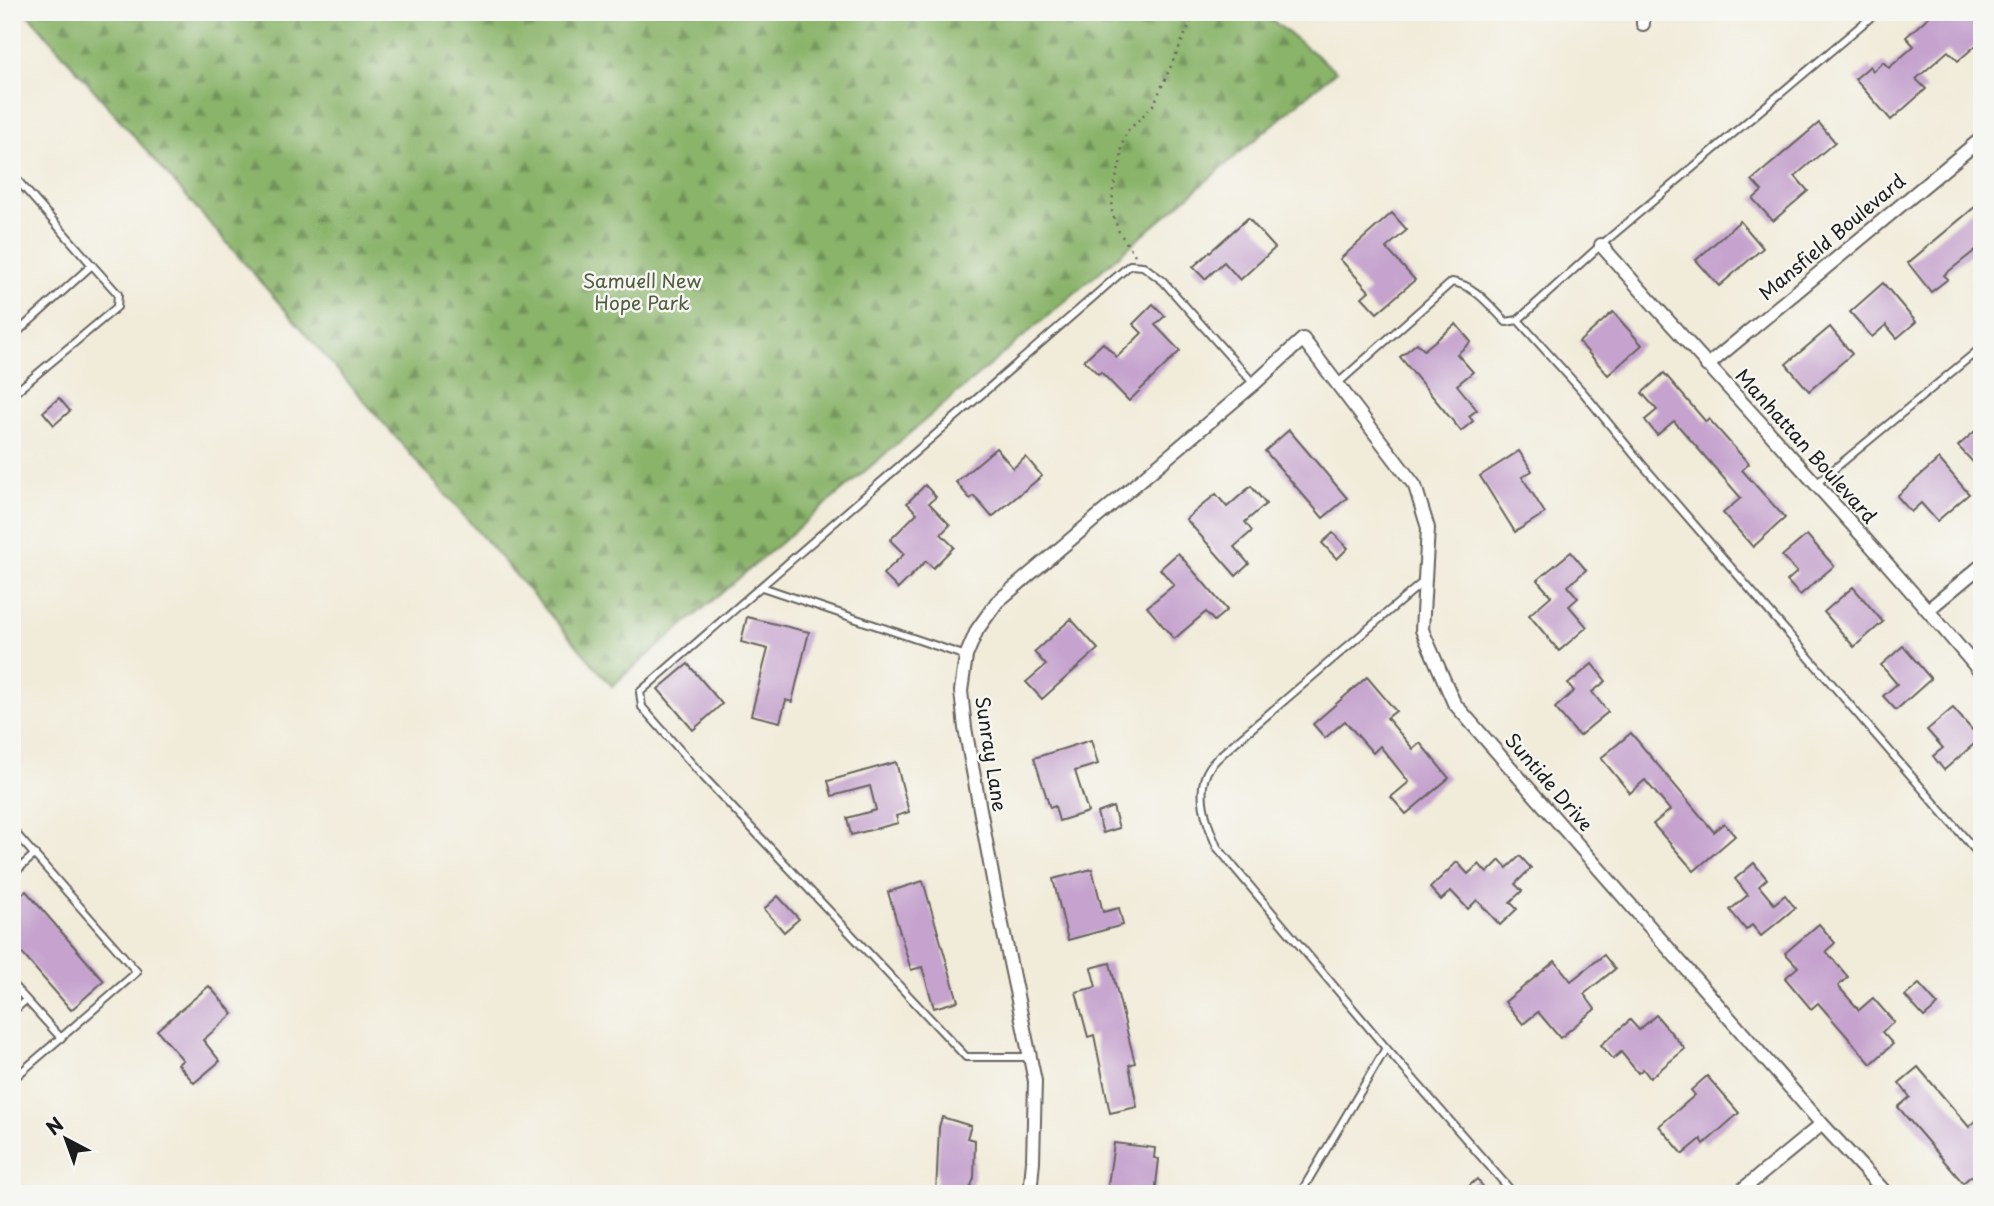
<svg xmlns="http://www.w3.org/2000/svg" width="1994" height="1206" viewBox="0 0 1994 1206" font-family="'Playpen Sans',sans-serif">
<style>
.forest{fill:url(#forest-firs);stroke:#536844;stroke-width:2}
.building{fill:#c5a3ce}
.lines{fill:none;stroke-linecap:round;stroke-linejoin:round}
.service-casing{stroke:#67645e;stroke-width:10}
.minor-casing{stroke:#67645e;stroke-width:16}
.path{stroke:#67645e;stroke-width:2.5;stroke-dasharray:2 5;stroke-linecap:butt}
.service{stroke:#fff;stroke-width:6}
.minor{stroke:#fff;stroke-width:12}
.labels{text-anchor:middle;stroke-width:5;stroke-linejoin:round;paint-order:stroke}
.street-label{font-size:19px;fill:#1c1c1c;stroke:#f6f6f2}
.park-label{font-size:19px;fill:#4f5c3d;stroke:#f6f6f2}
</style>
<defs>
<pattern id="forest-firs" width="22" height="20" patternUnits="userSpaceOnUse" patternTransform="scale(1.75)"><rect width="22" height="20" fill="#8ab46b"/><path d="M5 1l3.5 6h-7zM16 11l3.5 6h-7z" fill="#709257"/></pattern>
</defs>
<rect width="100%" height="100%" fill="#f6f6f2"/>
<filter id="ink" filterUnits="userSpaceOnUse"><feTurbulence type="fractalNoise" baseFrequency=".0143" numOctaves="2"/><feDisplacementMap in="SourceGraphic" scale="14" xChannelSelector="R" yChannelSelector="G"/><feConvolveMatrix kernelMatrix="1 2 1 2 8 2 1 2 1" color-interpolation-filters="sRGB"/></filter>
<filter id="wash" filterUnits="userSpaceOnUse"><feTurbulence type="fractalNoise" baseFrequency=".00686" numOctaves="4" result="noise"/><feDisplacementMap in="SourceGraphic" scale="28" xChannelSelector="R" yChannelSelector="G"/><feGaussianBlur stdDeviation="1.57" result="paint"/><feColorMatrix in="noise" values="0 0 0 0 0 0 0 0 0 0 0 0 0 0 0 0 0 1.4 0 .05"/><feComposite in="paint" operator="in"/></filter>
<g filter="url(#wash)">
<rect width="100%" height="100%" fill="#f1ebd9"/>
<polygon class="forest" points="26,12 1262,12 1336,71 612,686"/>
<g id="blocks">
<g class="building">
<polygon points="1934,12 1982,12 1982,40 1958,61 1948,51 1916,79 1926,89 1891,120 1855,79 1870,66 1873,71 1883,62 1889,68 1914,46 1906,37"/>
<polygon points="1819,123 1835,142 1795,176 1808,191 1773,221 1753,199 1762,191 1752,180"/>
<polygon points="1982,201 1982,245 1944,275 1948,279 1931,292 1908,263"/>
<polygon points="1392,213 1407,230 1386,248 1415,280 1377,313 1362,297 1369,291 1340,259"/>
<polygon points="1248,218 1275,248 1240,280 1224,262 1205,279 1193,267"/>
<polygon points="1740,221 1763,248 1719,286 1696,260"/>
<polygon points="1883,283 1916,322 1897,338 1886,325 1872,337 1850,312"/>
<polygon points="1153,304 1165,316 1155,325 1180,351 1129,401 1101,372 1098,374 1084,360 1103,343 1117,357 1142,333 1133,324"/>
<polygon points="1613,312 1642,345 1608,375 1579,342"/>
<polygon points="1456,324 1471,342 1457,354 1473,372 1457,385 1477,410 1469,416 1473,421 1461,431 1400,357 1417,343 1424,350"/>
<polygon points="1830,327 1852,354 1809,391 1786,364"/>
<polygon points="1664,373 1706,422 1709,419 1749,464 1742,470 1785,518 1753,547 1723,513 1741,498 1674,421 1657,435 1645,420 1657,410 1642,393"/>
<polygon points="59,398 70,411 54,425 43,412"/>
<polygon points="1982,425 1982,472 1958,446"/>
<polygon points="1289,430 1347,498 1323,518 1265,451"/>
<polygon points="996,448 1013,468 1026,457 1042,476 992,517 974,496 970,499 956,482"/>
<polygon points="1519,451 1532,471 1522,477 1545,513 1515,532 1480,476"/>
<polygon points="1939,459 1969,494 1937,521 1921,503 1911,512 1897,496"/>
<polygon points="925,485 936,497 929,503 950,525 941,534 954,547 933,568 926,561 898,589 883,574 904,554 890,540 917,513 907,503"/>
<polygon points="1251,486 1266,504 1245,522 1252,531 1234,547 1249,564 1236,576 1186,519 1216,494 1227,507"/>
<polygon points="1333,533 1348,548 1337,559 1322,543"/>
<polygon points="1807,535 1834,566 1800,595 1787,581 1797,572 1782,556"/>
<polygon points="1571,552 1586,570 1568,586 1578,598 1569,606 1587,627 1559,651 1529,615 1551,596 1537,580"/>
<polygon points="1178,553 1227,610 1214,621 1206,612 1174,639 1147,607 1174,585 1160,569"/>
<polygon points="1853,587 1883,622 1854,647 1824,612"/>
<polygon points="747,617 809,632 792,702 786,700 780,722 751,715 768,649 741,642"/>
<polygon points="1071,619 1098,649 1042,699 1026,682 1046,665 1034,652"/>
<polygon points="1903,646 1931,679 1896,710 1883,696 1897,684 1881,665"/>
<polygon points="688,664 722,704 693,730 658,689"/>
<polygon points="1592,664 1606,681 1592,692 1608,712 1579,736 1555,708 1574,691 1568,684"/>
<polygon points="1367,677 1396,711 1387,718 1413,749 1420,743 1449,778 1406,814 1391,797 1409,782 1380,746 1373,753 1345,721 1325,738 1313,724"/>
<polygon points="1953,708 1980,739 1944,770 1933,756 1943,748 1927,730"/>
<polygon points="1631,733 1714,832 1724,823 1735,836 1694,871 1653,824 1670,810 1645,780 1630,793 1601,758"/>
<polygon points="1091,740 1098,764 1075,771 1088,812 1059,821 1055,806 1050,808 1034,758"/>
<polygon points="896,762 909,812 896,816 898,823 851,835 847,818 876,810 870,786 832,796 828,781"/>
<polygon points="1113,807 1119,828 1103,833 1097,813"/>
<polygon points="1520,856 1531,868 1515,884 1522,891 1510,902 1517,909 1500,925 1477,900 1468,909 1451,891 1441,900 1430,888 1457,862 1468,874 1479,864 1487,873 1500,860 1507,868"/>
<polygon points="1754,863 1767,879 1759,886 1774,904 1785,895 1795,908 1761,936 1752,925 1746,930 1730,910 1748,895 1735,879"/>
<polygon points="1092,869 1103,912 1119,908 1123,925 1068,940 1053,879"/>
<polygon points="923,881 958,1001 934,1008 922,967 911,970 888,892"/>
<polygon points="26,891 104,981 71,1010 12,942 12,903"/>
<polygon points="778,896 799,919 784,932 764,909"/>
<polygon points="1819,924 1835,943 1826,951 1848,977 1838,986 1859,1010 1873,998 1894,1022 1882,1032 1893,1044 1871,1064 1818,1003 1811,1009 1785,978 1798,967 1785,953"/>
<polygon points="1604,955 1615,969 1584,994 1595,1009 1560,1038 1538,1012 1523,1024 1505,1002 1555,961 1571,981"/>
<polygon points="1110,963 1135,1063 1129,1065 1137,1107 1110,1113 1094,1035 1088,1037 1076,992 1096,987 1091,968"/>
<polygon points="1919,984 1938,1005 1924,1017 1905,996"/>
<polygon points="209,986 233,1014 203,1040 220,1061 194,1083 178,1064 183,1060 157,1030"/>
<polygon points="1656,1015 1685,1049 1650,1078 1643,1069 1638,1073 1621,1052 1613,1059 1601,1045 1630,1020 1639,1030"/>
<polygon points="1918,1067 1969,1127 1982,1115 1982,1189 1971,1176 1963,1183 1898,1107 1910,1097 1899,1083"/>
<polygon points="1707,1076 1739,1113 1704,1144 1701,1139 1683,1154 1659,1126 1695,1095 1691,1090"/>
<polygon points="942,1117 971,1126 967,1138 975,1140 974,1178 968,1194 936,1194 939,1127"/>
<polygon points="1114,1143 1155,1148 1154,1158 1159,1159 1155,1194 1107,1191"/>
<polygon points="1477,1179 1489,1194 1460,1194"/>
</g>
</g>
</g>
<g filter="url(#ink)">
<use href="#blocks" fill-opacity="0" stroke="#67645e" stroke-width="2"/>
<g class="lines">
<defs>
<g id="service">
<polyline points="12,174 92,265 12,337"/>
<polyline points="1518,320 1601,245 1877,12"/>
<path d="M1337 384 1452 282C1475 285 1490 306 1506 322L1518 320 1582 391 1641 463 1982 858"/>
<polyline points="12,395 117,307 118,294 92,265"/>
<polyline points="1816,484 1982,347"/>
<path d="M1424 581 1238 740C1229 748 1217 757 1210 767 1194 790 1207 824 1217 847L1386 1048 1514 1194"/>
<polyline points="762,587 966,656"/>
<polyline points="12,829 137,972 12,1080"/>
<polyline points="12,875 35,854"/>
<polyline points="12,984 61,1038"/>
<polyline points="12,1012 26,1000"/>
<polyline points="1028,1057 966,1057 700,773 642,707 640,692 1130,265 1143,266 1163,281 1254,384"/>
<polyline points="1300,1194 1386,1048"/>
</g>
<g id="minor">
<polyline points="1643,12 1643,24"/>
<path d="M1601 245C1727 389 1859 527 1982 674"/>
<polyline points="1707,366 1982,138"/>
<polyline points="1928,610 1982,565"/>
<polyline points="1030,1194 1033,1161 1035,1081 997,901 965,728 961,691 966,656 977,630 997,602 1254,384 1303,339 1415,486 1428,528 1422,630 1454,703 1822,1124 1887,1194"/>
<polyline points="1737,1194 1822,1124"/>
</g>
</defs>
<use href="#service" class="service-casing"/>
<use href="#minor" class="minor-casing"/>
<polyline class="path" points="1135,255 1119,232 1112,212 1113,190 1121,160 1122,145 1126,133 1154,104 1195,12"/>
<use href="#service" class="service"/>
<use href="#minor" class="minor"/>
</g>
</g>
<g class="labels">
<g class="street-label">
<text transform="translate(1832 237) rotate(-40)" y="7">Mansfield Boulevard</text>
<text transform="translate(1806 446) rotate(48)" y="7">Manhattan Boulevard</text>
<text transform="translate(991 754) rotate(81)" y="7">Sunray Lane</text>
<text transform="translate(1549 782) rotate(49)" y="7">Suntide Drive</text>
</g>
<g class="park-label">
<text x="642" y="288">Samuell New<tspan x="642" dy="22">Hope Park</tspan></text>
</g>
</g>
<rect width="1994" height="1206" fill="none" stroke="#f6f6f2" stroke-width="42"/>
<g transform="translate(66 1139) rotate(319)" stroke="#f6f6f2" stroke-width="5" paint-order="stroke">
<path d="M0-5L12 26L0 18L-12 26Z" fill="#1c1c1c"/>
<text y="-10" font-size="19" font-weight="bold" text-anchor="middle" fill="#1c1c1c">N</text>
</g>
</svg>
